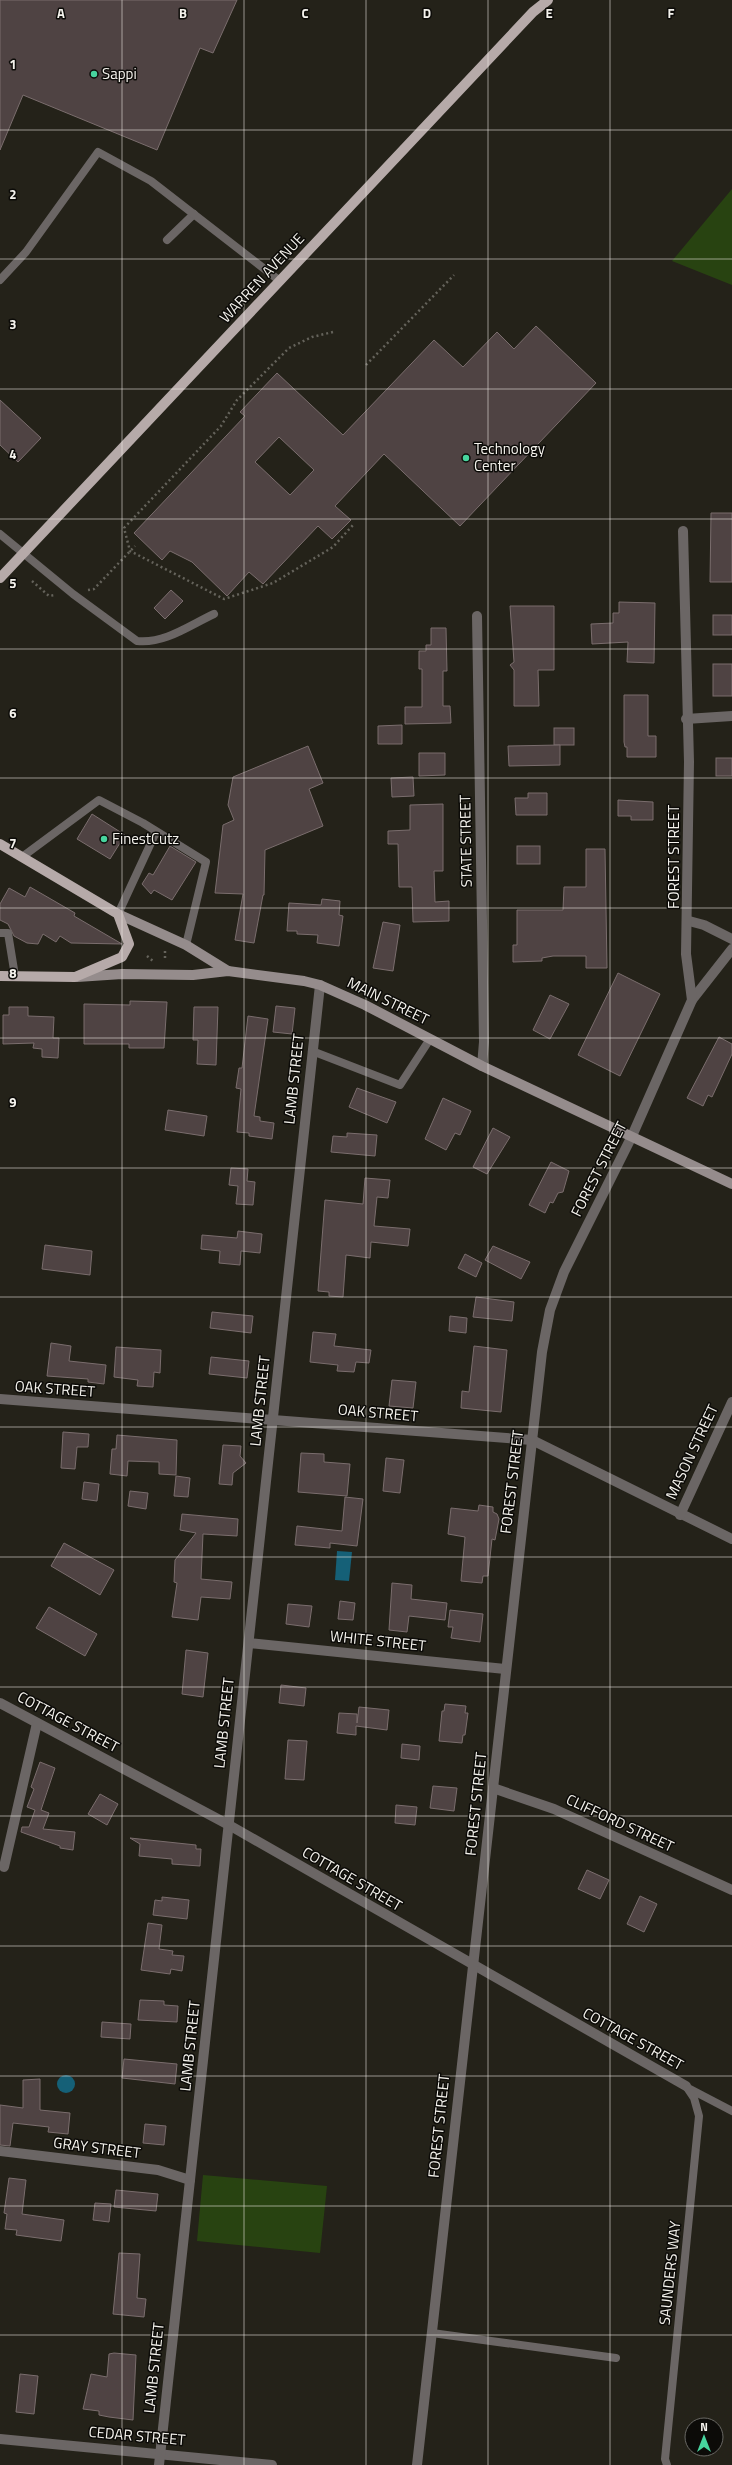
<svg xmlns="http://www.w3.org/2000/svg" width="732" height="2465" viewBox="0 0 732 2465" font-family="'Titillium Web',sans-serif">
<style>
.green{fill:#284311}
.water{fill:#156077}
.building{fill:#4f4343;stroke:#7a6d6d;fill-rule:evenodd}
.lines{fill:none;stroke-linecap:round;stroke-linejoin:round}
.path{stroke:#65635b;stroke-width:2.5;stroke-dasharray:2 3;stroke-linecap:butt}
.service{stroke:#6b6665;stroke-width:8}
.minor{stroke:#6b6665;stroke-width:10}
.tertiary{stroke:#6b6665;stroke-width:10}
.secondary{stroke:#958c8c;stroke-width:10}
.primary{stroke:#b6aaa9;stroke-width:10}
.grid{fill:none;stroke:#f5f3ed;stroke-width:1;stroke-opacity:0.55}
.poi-dot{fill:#47d49e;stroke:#0c0b08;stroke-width:1.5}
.labels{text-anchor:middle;stroke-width:3;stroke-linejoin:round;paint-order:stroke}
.poi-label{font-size:15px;fill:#f5f3ed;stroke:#0c0b08;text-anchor:start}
.street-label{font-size:15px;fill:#f5f3ed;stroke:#0c0b08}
.grid-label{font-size:13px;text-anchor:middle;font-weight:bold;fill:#f5f3ed;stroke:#0c0b08;stroke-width:3;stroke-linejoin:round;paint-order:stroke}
</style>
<rect width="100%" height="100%" fill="#242219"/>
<g class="green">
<polygon points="732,189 732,285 672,261"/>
<polygon points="203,2175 327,2186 320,2253 197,2241"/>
</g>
<g class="water">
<polygon points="337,1551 352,1552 349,1581 335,1580"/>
<circle cx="66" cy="2084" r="9"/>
</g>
<g class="building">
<polygon points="0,0 237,0 213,53 200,48 157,150 23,95 0,150"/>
<path d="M536 326 596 383 460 526 384 454 335 506 351 520 332 539 318 526 263 584 249 572 227 596 192 562 170 551 162 560 134 533 245 416 240 412 277 373 343 435 434 340 463 367 497 332 514 349ZM279 437 314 470 290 495 255 462Z"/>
<polygon points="0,400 41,438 18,462 0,445"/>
<polygon points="711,513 732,513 732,582 710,582"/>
<polygon points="171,590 183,601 165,619 154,608"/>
<polygon points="619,602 655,603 654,663 627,662 628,642 592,644 591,624 613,623 613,613 619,613"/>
<polygon points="510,606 554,606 554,670 538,670 539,706 514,706 514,670 510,665 514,662"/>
<rect x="713" y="615" width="19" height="20"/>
<polygon points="431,628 446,628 447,671 443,671 443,706 450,706 451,723 405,724 405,707 422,707 422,669 419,669 419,651 426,651 426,645 431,645"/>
<rect x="713" y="664" width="19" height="32"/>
<polygon points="624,695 648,695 648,736 656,736 656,757 627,757 627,747 625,747 624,742"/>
<polygon points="402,725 402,744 378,744 378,726"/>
<rect x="554" y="728" width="20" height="17"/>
<polygon points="560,745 560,765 509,766 508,746"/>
<polygon points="308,746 323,783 309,789 323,826 265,850 264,895 263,895 254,943 235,940 243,894 215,893 223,825 234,820 228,805 233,777"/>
<polygon points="419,753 445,753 445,775 419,776"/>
<rect x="716" y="758" width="16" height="18"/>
<polygon points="413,777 414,796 392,797 391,778"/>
<polygon points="528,793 547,793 547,815 516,815 515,798 528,798"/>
<polygon points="618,800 653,802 653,820 631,820 631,816 618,816"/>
<polygon points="443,804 443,871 434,871 435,902 449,901 449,921 413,922 412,887 399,887 398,844 388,844 388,831 410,830 410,805"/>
<polygon points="92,814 125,835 110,859 77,839"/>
<polygon points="170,846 196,862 172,900 154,890 151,894 142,884 149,873 153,875"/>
<rect x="517" y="846" width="23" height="18"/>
<polygon points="586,849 605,849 607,968 586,968 586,956 553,956 542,958 542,961 513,962 513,945 517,945 517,910 563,910 564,887 586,887"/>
<polygon points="30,887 75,913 74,916 122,944 71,943 60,936 56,942 43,934 38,944 27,943 14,936 8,924 0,920 0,904 9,888 25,897"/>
<polygon points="322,899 340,901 339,915 343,916 339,946 317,943 318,935 297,934 297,931 287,931 289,903 321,905"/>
<polygon points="383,922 400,925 393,971 373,968"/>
<polygon points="618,973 660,994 620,1076 578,1055"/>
<polygon points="550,995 569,1004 550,1039 533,1030"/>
<polygon points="130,1001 167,1002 164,1048 129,1048 129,1044 84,1044 84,1004 130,1005"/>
<polygon points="276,1006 295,1008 292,1034 273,1032"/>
<polygon points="9,1007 28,1007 28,1016 54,1017 53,1038 59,1038 58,1058 42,1057 42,1049 33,1048 34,1043 3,1044 3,1015 9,1015"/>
<polygon points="194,1007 218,1007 216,1065 197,1064 198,1040 193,1040"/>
<polygon points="248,1016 268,1019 254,1116 260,1117 260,1121 274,1123 272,1139 249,1136 249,1133 237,1132 241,1089 236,1088 239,1068 242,1068"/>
<polygon points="719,1037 732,1044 732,1054 712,1097 708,1095 703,1106 687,1098"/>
<polygon points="357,1088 396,1102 387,1123 349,1107"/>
<polygon points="443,1098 471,1111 460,1135 455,1133 446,1150 425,1139"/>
<polygon points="168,1110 207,1116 204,1136 165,1130"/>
<polygon points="493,1128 510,1137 487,1174 473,1167"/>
<polygon points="347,1133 377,1135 375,1156 331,1152 333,1136 347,1137"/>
<polygon points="551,1162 569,1171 563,1192 558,1193 553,1203 550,1202 545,1213 529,1205"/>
<polygon points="231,1168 248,1169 247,1181 255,1182 253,1205 236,1204 238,1186 229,1185"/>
<polygon points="365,1178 390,1180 388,1198 377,1197 374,1226 410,1229 408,1246 371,1242 370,1258 346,1255 343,1297 329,1296 329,1292 318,1291 325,1200 363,1204"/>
<polygon points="238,1231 262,1234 260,1253 241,1251 240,1265 219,1263 220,1251 201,1249 202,1235 237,1238"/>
<polygon points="45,1245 92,1251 90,1275 42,1269"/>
<polygon points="493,1246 530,1262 521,1279 485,1260"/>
<polygon points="465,1254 482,1263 476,1277 458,1268"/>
<polygon points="476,1297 514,1302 512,1321 473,1317"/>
<polygon points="212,1312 253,1316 251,1333 210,1328"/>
<polygon points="450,1316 467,1318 466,1333 449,1331"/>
<polygon points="313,1332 336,1334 334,1346 371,1350 369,1363 356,1362 354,1372 337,1371 338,1365 310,1362"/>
<polygon points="51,1343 71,1346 69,1361 106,1365 104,1384 88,1382 88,1379 47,1376"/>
<polygon points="474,1346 507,1350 501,1412 461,1408 462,1391 469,1392"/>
<polygon points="116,1347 161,1350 160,1373 154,1372 153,1387 137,1386 138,1380 114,1377"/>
<polygon points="211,1357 249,1361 247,1378 209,1374"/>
<polygon points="392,1380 416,1382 413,1408 389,1406"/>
<polygon points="63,1432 89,1434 88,1447 77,1447 75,1469 61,1468"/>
<polygon points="117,1435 177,1440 176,1475 159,1474 159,1462 128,1461 127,1476 110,1474 112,1449 116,1449"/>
<polygon points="223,1445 241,1446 240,1456 246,1463 233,1473 232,1485 219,1484"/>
<polygon points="301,1453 324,1454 324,1462 350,1464 347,1496 298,1492"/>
<polygon points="386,1458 404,1460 400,1493 383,1491"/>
<polygon points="176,1476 190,1478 188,1497 174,1496"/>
<polygon points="84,1482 99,1484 97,1501 82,1499"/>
<polygon points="130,1491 148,1493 146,1509 128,1506"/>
<polygon points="345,1497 363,1499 357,1546 330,1543 330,1548 295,1545 297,1526 342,1531"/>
<polygon points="479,1505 493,1507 493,1512 497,1514 499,1519 495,1540 492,1539 488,1576 483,1576 482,1583 461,1581 465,1537 448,1534 451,1508 478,1511"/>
<polygon points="182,1514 238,1519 237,1536 203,1534 201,1579 232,1582 230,1599 201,1597 198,1620 172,1617 177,1583 174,1582 175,1560 196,1533 180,1530"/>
<polygon points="64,1543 114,1570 100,1595 51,1566"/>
<polygon points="392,1583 412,1585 411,1599 447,1603 445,1620 409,1616 407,1632 389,1630"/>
<polygon points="340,1601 355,1603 353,1620 338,1619"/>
<polygon points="288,1604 312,1606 309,1627 286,1624"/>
<polygon points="49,1607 97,1634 85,1656 36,1628"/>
<polygon points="450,1610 483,1614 480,1642 451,1638 453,1627 448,1627"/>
<polygon points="186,1650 208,1653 203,1697 182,1694"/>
<polygon points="281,1685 306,1688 304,1706 279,1703"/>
<polygon points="445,1704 466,1706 465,1713 468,1713 465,1735 463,1735 462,1743 439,1741 442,1711 444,1711"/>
<polygon points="359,1707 389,1710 387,1730 356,1726 356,1735 337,1733 339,1713 357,1714 357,1723"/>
<polygon points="288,1740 307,1741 304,1780 285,1779"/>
<polygon points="402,1744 420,1746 419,1760 401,1758"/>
<polygon points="40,1762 55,1768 41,1810 49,1813 43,1829 75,1832 73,1850 60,1848 60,1846 21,1832 22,1827 29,1827 35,1810 27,1807 34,1789 31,1787"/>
<polygon points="433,1786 457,1788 454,1811 430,1808"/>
<polygon points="100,1794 118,1804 107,1825 88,1814"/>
<polygon points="396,1805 417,1807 415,1825 395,1823"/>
<polygon points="130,1838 196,1845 196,1849 201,1849 200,1866 172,1864 172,1859 139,1856 140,1844"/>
<polygon points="587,1870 609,1880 600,1899 578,1889"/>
<polygon points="640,1896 657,1904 644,1932 627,1924"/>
<polygon points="162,1897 189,1900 187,1919 153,1915 155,1900 162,1901"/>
<polygon points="148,1923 162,1925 159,1949 173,1951 172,1955 184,1956 182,1971 171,1969 170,1974 141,1970"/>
<polygon points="140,2000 164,2001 164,2005 178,2006 177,2022 138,2020"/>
<polygon points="102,2022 131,2024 130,2039 101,2037"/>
<polygon points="124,2059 177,2064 175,2084 122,2078"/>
<polygon points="40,2079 40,2110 70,2113 68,2134 48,2132 49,2127 13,2123 10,2146 0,2145 0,2105 23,2108 23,2080"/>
<polygon points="145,2124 166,2126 164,2145 143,2143"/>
<polygon points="9,2178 26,2180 22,2214 64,2220 61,2241 16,2235 17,2230 5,2229 7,2214 4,2213"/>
<polygon points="116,2190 158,2194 156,2211 114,2207"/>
<polygon points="95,2203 111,2204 109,2222 93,2220"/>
<polygon points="119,2253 140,2254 137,2298 146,2299 144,2317 113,2314"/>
<polygon points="114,2353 136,2355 133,2420 109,2417 99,2415 99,2411 83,2409 91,2374 107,2377 109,2354"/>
<polygon points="20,2374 38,2376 34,2414 16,2412"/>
</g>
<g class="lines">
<g class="path">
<polyline points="333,332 312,337 289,348 237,400 221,426 124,528 130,551 224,599 273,583 333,547 353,525"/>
<polyline points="366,365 454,275"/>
<polyline points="32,581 49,596 55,595"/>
<polyline points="88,590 94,589 135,546"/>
<polyline points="165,951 165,961"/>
<polyline points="147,956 153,961"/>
</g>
<g class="service">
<polyline points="167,240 194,214"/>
<polyline points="0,280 26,252 98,152 151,181 280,281"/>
<path d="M0 534 73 594 137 641C165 644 190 625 214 614"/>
<polyline points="22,857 99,800 143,823 206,862 186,945"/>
<polyline points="118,914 156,832"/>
<polyline points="0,933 8,933 15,976"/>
<polyline points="312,1051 400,1085 430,1039"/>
<polyline points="688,2088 732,2111"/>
<polyline points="432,2333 616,2358"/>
<polyline points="667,2465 665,2459 699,2116 694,2098 686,2086"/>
</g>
<g class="minor">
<polyline points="477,616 484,1042 482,1066"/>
<polyline points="686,719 732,716"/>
<polyline points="689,921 704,925 732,939"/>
<polyline points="692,1000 732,949"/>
<polyline points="632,1136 692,1000 686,954 689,762 683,531"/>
<polyline points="0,1399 532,1440 732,1539"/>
<polyline points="680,1515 732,1402"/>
<polyline points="249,1643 505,1669"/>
<polyline points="0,1703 229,1825 686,2086"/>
<polyline points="493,1788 554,1809 732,1890"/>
<polyline points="4,1867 37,1723"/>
<polyline points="0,2151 158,2170 190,2180"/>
<polyline points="0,2439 272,2465"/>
<polyline points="159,2465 320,985"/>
</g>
<polyline class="tertiary" points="417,2465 542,1352 550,1310 564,1272 632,1136"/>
<g class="secondary">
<polyline points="118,914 186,945 228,971"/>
<polyline points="77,977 122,974 193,975 228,971 304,981 320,985 365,1005 482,1066 732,1184"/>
</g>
<g class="primary">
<polyline points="0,578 533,12 548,0"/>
<polyline points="0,844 118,914 129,944 122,957 75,977 0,976"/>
</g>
</g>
<path class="grid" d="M122 0V2465M244 0V2465M366 0V2465M488 0V2465M610 0V2465M0 130H732M0 259H732M0 389H732M0 519H732M0 649H732M0 778H732M0 908H732M0 1038H732M0 1168H732M0 1297H732M0 1427H732M0 1557H732M0 1687H732M0 1816H732M0 1946H732M0 2076H732M0 2206H732M0 2335H732"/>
<g class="poi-dot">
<circle cx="94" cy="74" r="4"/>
<circle cx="466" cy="458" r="4"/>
<circle cx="104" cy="839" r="4"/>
</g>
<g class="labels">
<g class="poi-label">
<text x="102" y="79">Sappi</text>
<text x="474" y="454">Technology<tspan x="474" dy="17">Center</tspan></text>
<text x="112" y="844">FinestCutz</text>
</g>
<g class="street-label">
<text transform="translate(262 278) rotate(-47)" y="5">WARREN AVENUE</text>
<text transform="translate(466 841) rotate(-91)" y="5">STATE STREET</text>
<text transform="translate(674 857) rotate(-90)" y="5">FOREST STREET</text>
<text transform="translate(388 1001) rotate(26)" y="5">MAIN STREET</text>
<text transform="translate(294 1079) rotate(-84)" y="5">LAMB STREET</text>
<text transform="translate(599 1169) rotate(-63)" y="5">FOREST STREET</text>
<text transform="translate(55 1389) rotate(4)" y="5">OAK STREET</text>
<text transform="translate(260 1401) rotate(-84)" y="5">LAMB STREET</text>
<text transform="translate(378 1413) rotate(5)" y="5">OAK STREET</text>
<text transform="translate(692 1452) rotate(-65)" y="5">MASON STREET</text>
<text transform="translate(512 1482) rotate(-83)" y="5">FOREST STREET</text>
<text transform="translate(378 1641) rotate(6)" y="5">WHITE STREET</text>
<text transform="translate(68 1722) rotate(28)" y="5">COTTAGE STREET</text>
<text transform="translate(224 1723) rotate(-84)" y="5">LAMB STREET</text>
<text transform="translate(476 1804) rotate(-84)" y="5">FOREST STREET</text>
<text transform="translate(620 1823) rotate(25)" y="5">CLIFFORD STREET</text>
<text transform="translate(352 1879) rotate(30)" y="5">COTTAGE STREET</text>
<text transform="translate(633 2039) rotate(29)" y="5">COTTAGE STREET</text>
<text transform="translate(190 2046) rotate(-84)" y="5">LAMB STREET</text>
<text transform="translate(439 2126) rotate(-84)" y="5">FOREST STREET</text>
<text transform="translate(97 2148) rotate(7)" y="5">GRAY STREET</text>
<text transform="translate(670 2273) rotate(-84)" y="5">SAUNDERS WAY</text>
<text transform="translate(154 2368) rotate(-84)" y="5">LAMB STREET</text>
<text transform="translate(137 2436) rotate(5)" y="5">CEDAR STREET</text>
</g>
</g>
<g class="grid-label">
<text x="61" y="18">A</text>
<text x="183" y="18">B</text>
<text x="305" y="18">C</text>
<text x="427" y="18">D</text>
<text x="549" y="18">E</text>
<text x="671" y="18">F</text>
<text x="13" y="69">1</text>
<text x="13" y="199">2</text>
<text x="13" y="329">3</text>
<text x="13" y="459">4</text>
<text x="13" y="588">5</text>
<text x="13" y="718">6</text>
<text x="13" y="848">7</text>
<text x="13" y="978">8</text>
<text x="13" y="1107">9</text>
</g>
<g transform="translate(704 2437)"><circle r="19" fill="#0c0b08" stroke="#696864"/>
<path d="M0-3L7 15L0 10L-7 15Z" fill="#47d49e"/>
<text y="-6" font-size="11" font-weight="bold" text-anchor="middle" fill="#f5f3ed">N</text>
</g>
</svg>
